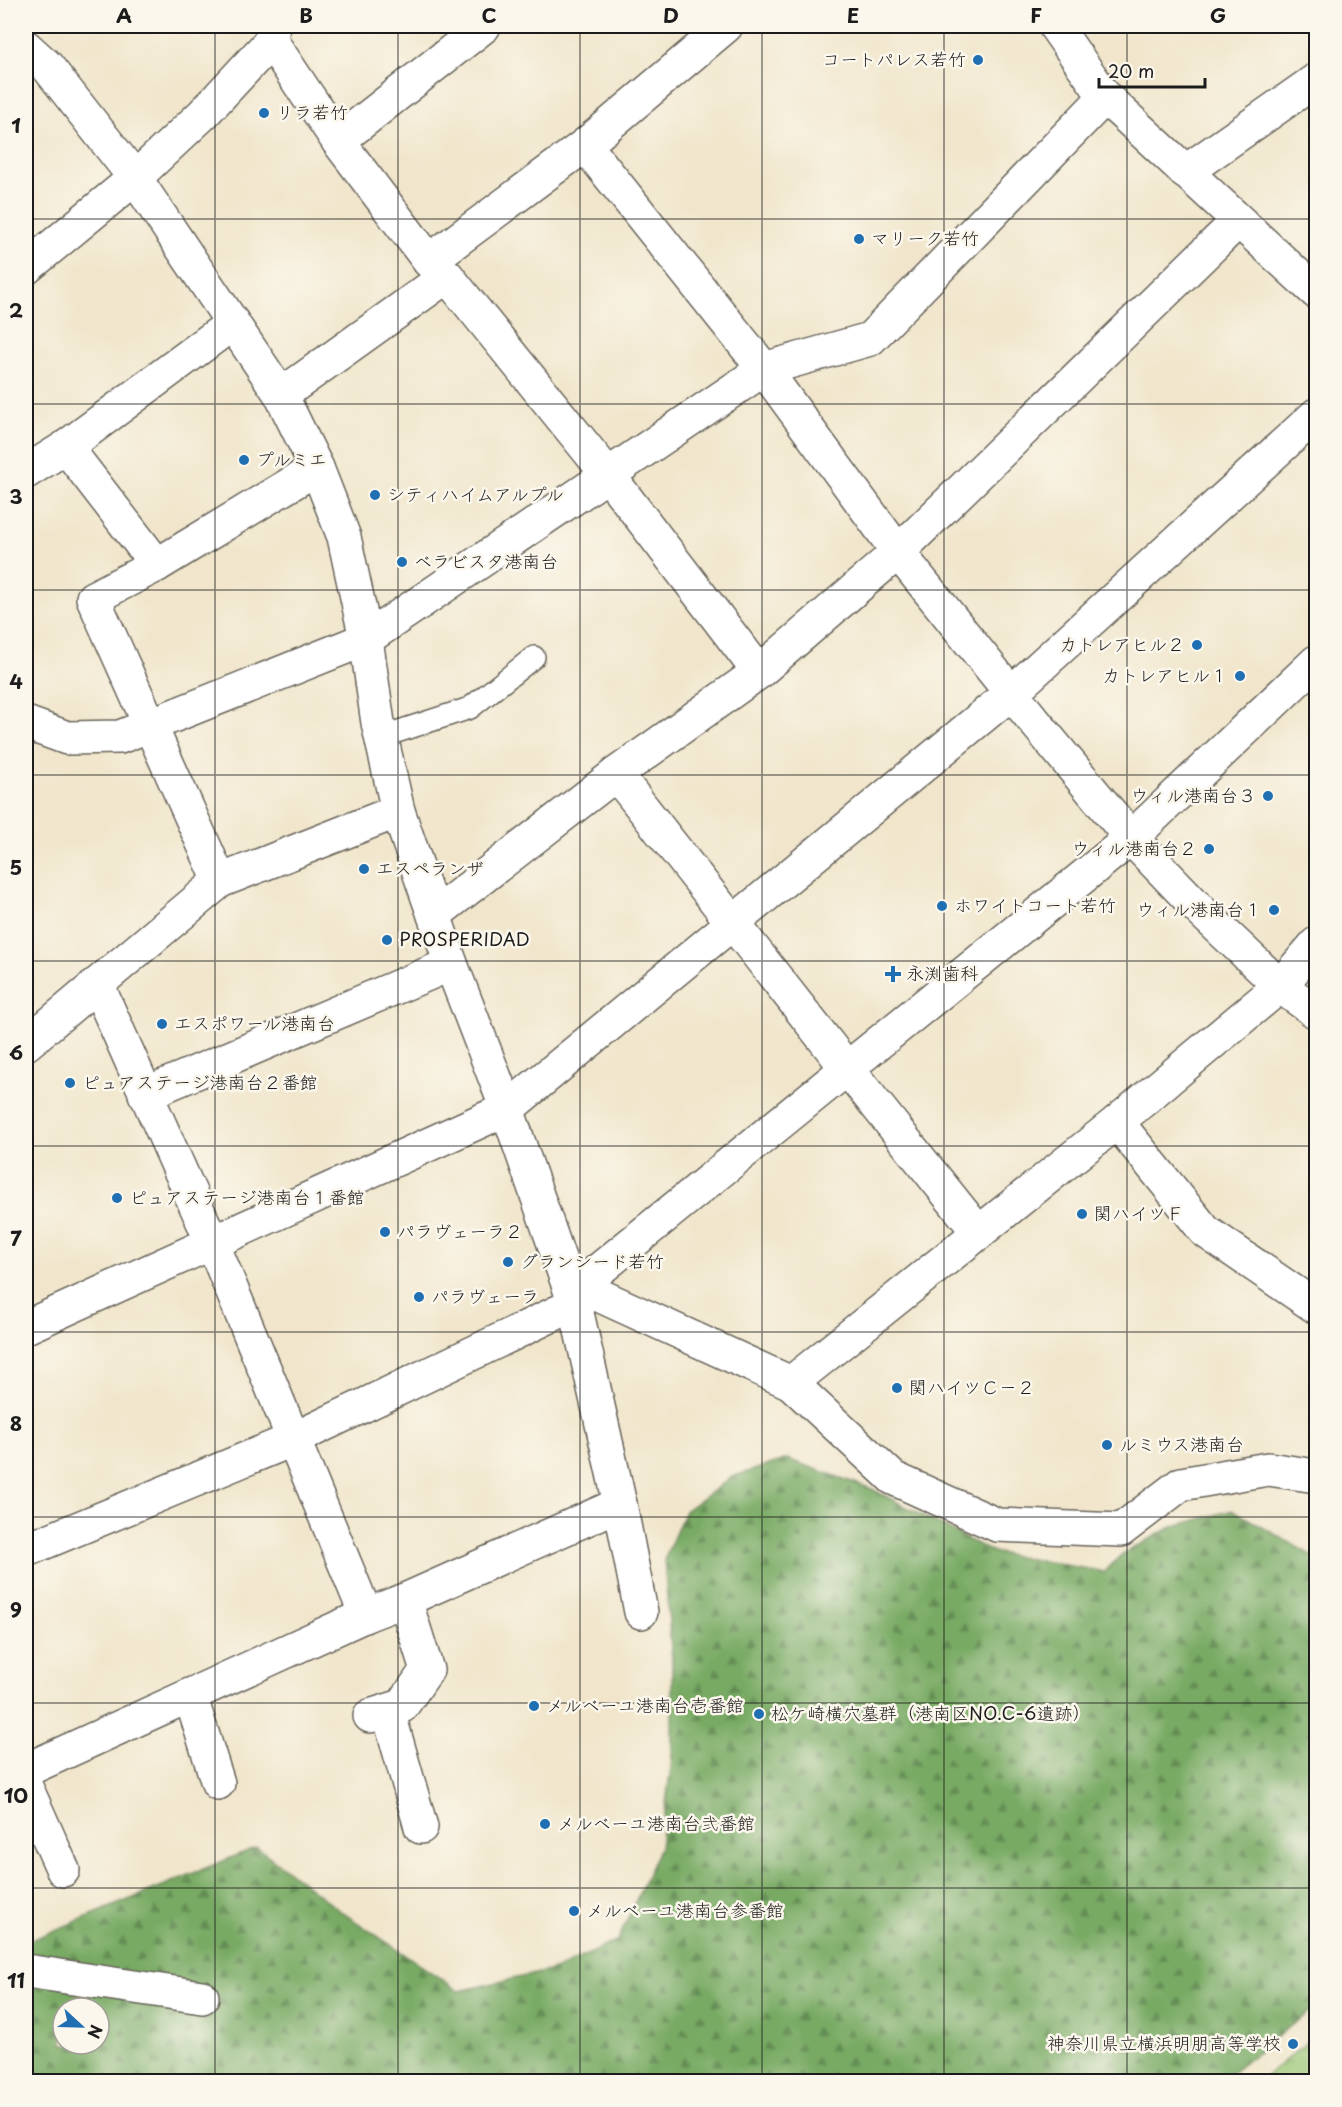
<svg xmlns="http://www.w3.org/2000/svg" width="1342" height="2107" viewBox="0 0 1342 2107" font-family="'Playpen Sans','Klee One',sans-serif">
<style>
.forest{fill:url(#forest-firs);stroke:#4a6340;stroke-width:1.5;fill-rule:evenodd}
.park{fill:url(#park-tufts);stroke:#597047;stroke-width:1.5}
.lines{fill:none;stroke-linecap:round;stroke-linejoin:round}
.service-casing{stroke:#67635a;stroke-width:24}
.minor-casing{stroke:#67635a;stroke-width:36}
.tertiary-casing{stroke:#67635a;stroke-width:36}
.service{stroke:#fff;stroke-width:21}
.minor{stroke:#fff;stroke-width:33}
.tertiary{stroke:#fff;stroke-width:33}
.grid{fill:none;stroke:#1c1c1c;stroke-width:1.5;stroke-opacity:0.55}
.poi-dot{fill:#1f6fb2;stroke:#fbf7ec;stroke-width:2}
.labels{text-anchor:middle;stroke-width:5;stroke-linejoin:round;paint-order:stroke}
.poi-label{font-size:18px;fill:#1c1c1c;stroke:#fbf7ec;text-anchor:start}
.neatline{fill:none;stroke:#1c1c1c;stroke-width:2}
.grid-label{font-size:20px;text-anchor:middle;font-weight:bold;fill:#1c1c1c}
</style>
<defs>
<pattern id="forest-firs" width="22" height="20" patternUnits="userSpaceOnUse" patternTransform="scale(1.5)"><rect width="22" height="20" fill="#78aa64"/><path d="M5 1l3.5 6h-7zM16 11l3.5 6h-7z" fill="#628a52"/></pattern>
<pattern id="park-tufts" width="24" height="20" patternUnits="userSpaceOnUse" patternTransform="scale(1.5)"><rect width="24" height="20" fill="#96c472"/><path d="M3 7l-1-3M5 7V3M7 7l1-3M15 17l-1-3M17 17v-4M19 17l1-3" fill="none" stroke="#81a862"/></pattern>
</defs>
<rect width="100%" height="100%" fill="#fbf7ec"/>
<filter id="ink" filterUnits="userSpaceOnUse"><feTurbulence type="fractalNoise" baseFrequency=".0167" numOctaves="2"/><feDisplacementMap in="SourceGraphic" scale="12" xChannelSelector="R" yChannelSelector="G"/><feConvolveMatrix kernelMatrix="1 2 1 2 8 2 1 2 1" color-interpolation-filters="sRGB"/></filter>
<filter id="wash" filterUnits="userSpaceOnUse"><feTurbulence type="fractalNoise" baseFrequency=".008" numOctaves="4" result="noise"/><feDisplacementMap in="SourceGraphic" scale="24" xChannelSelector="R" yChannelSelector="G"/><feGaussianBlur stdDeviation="1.35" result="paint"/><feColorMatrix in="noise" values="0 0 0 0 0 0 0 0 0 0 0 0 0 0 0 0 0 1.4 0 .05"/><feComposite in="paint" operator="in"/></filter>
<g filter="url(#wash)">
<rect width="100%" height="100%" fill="#f1e6cc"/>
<path class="forest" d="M787 1459 872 1489 992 1552 1104 1572 1122 1554 1174 1526 1233 1510 1316 1558V2006L1221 2081 26 2082V1942L257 1847 339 1910 459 1991 557 1969 618 1940 660 1847 672 1759V1659L664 1560 685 1511 732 1477ZM63 2008H99V2044H63Z"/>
<polygon class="park" points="1316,2035 1316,2081 1260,2081"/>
</g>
<g filter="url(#ink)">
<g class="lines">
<defs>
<polyline id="service" points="381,737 470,708 534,657"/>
<g id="minor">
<polyline points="273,26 271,41 338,141 429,261 447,276 609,476 759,672"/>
<polyline points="26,47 47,66 135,178 281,395 317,468 344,537 366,639 378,723 398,811 451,964 507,1109 575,1304 620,1504 405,1600 366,1615 26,1770"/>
<polyline points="338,141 484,26"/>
<polyline points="585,145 764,369 898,552 1011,693 1131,838 1202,912 1280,986 1316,1012"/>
<polyline points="1185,172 1316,80"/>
<polyline points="429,261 585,145 726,26"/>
<polyline points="26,268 135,178 203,114 271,41"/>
<polyline points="281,395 447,276"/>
<polyline points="66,447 157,565"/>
<polyline points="26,472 66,447 233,323"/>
<polyline points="26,723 67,738 120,737 366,639 764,369 870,339 1105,97"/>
<polyline points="616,774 846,1067 979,1233"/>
<polyline points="220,881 93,598 157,565 317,468"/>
<polyline points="434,915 616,774 759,672 898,552 1238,221"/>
<polyline points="97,984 212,1242 366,1615"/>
<polyline points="26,1044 220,881 398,811"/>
<polyline points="145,1094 451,964"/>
<polyline points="1117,1122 1205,1231 1316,1307"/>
<polyline points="579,1286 791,1383 893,1478 997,1525 1121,1530 1181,1484 1268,1469 1316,1476"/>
<polyline points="26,1327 507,1109 1011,693 1316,415"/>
<polyline points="791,1383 1117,1122 1280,986 1316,944"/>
<polyline points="620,1504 641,1612"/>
<polyline points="26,1550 294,1439 575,1304 579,1286 1131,838 1316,662"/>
<polyline points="190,1695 218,1783"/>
<polyline points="388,1711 421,1827"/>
<polyline points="370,1716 402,1706 427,1670 405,1600"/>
<polyline points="26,1787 63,1870"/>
<polyline points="26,1971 202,1997"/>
</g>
<polyline id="tertiary" points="1055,26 1105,97 1316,292"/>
</defs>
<use href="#service" class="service-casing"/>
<use href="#minor" class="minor-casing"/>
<use href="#tertiary" class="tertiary-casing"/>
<use href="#service" class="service"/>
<use href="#minor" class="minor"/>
<use href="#tertiary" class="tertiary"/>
</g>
</g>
<path class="grid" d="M215 26V2082M398 26V2082M580 26V2082M762 26V2082M944 26V2082M1127 26V2082M26 219H1316M26 404H1316M26 590H1316M26 775H1316M26 961H1316M26 1146H1316M26 1332H1316M26 1517H1316M26 1703H1316M26 1888H1316"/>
<g class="poi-dot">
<circle cx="978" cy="60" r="6"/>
<circle cx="264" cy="113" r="6"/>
<circle cx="859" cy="239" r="6"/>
<circle cx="244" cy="460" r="6"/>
<circle cx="375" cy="495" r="6"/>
<circle cx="402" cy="562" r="6"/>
<circle cx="1197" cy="645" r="6"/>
<circle cx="1240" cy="676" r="6"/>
<circle cx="1268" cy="796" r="6"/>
<circle cx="1209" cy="849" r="6"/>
<circle cx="364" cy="869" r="6"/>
<circle cx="942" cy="906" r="6"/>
<circle cx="1274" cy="910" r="6"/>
<circle cx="387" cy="940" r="6"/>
<path d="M890 965h6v6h6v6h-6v6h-6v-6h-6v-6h6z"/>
<circle cx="162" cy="1024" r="6"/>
<circle cx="70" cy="1083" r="6"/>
<circle cx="117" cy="1198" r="6"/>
<circle cx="1082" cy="1214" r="6"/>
<circle cx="385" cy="1232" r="6"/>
<circle cx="508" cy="1262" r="6"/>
<circle cx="419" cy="1297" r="6"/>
<circle cx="897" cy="1388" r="6"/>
<circle cx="1107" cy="1445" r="6"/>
<circle cx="534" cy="1706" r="6"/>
<circle cx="759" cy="1714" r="6"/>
<circle cx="545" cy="1824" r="6"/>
<circle cx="574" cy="1911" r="6"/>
<circle cx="1293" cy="2044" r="6"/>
</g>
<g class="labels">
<g class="poi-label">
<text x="966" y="66" text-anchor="end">コートパレス若竹</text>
<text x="276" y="119">リラ若竹</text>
<text x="871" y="245">マリーク若竹</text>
<text x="256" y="466">プルミエ</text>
<text x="387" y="501">シティハイムアルプル</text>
<text x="414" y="568">ベラビスタ港南台</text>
<text x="1185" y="651" text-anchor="end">カトレアヒル２</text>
<text x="1228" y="682" text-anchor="end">カトレアヒル１</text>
<text x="1256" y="802" text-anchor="end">ウィル港南台３</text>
<text x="1197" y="855" text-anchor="end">ウィル港南台２</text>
<text x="376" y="875">エスペランザ</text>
<text x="954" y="912">ホワイトコート若竹</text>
<text x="1262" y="916" text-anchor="end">ウィル港南台１</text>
<text x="399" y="946">PROSPERIDAD</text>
<text x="906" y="980">永渕歯科</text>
<text x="174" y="1030">エスポワール港南台</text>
<text x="82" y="1089">ピュアステージ港南台２番館</text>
<text x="129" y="1204">ピュアステージ港南台１番館</text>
<text x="1094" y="1220">関ハイツＦ</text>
<text x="397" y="1238">パラヴェーラ２</text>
<text x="520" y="1268">グランシード若竹</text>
<text x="431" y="1303">パラヴェーラ</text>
<text x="909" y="1394">関ハイツＣ－２</text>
<text x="1119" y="1451">ルミウス港南台</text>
<text x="546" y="1712">メルベーユ港南台壱番館</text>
<text x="771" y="1720">松ケ崎横穴墓群（港南区NO.C-6遺跡）</text>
<text x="557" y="1830">メルベーユ港南台弐番館</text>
<text x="586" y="1917">メルベーユ港南台参番館</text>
<text x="1281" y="2050" text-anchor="end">神奈川県立横浜明朋高等学校</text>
</g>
</g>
<rect width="1342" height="2107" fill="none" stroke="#fbf7ec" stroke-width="66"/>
<g transform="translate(81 2026) rotate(112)"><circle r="28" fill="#fbf7ec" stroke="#a29f99" stroke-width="1.5"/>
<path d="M0-4.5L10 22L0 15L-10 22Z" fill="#1f6fb2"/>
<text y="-9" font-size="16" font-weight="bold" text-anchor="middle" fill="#1c1c1c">N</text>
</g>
<path d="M1099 78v9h106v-9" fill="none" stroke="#1c1c1c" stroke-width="3"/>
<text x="1108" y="78" font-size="18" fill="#1c1c1c" stroke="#fbf7ec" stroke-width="4.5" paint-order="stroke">20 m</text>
<rect x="33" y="33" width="1276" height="2041" class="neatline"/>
<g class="grid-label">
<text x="124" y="23">A</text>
<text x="306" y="23">B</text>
<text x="489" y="23">C</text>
<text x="671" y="23">D</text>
<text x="853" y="23">E</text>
<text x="1036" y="23">F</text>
<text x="1218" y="23">G</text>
<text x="16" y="133">1</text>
<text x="16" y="318">2</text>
<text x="16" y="504">3</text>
<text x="16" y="689">4</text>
<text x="16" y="875">5</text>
<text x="16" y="1060">6</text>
<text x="16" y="1246">7</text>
<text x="16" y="1431">8</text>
<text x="16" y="1617">9</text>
<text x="16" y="1803">10</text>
<text x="16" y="1988">11</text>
</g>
</svg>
